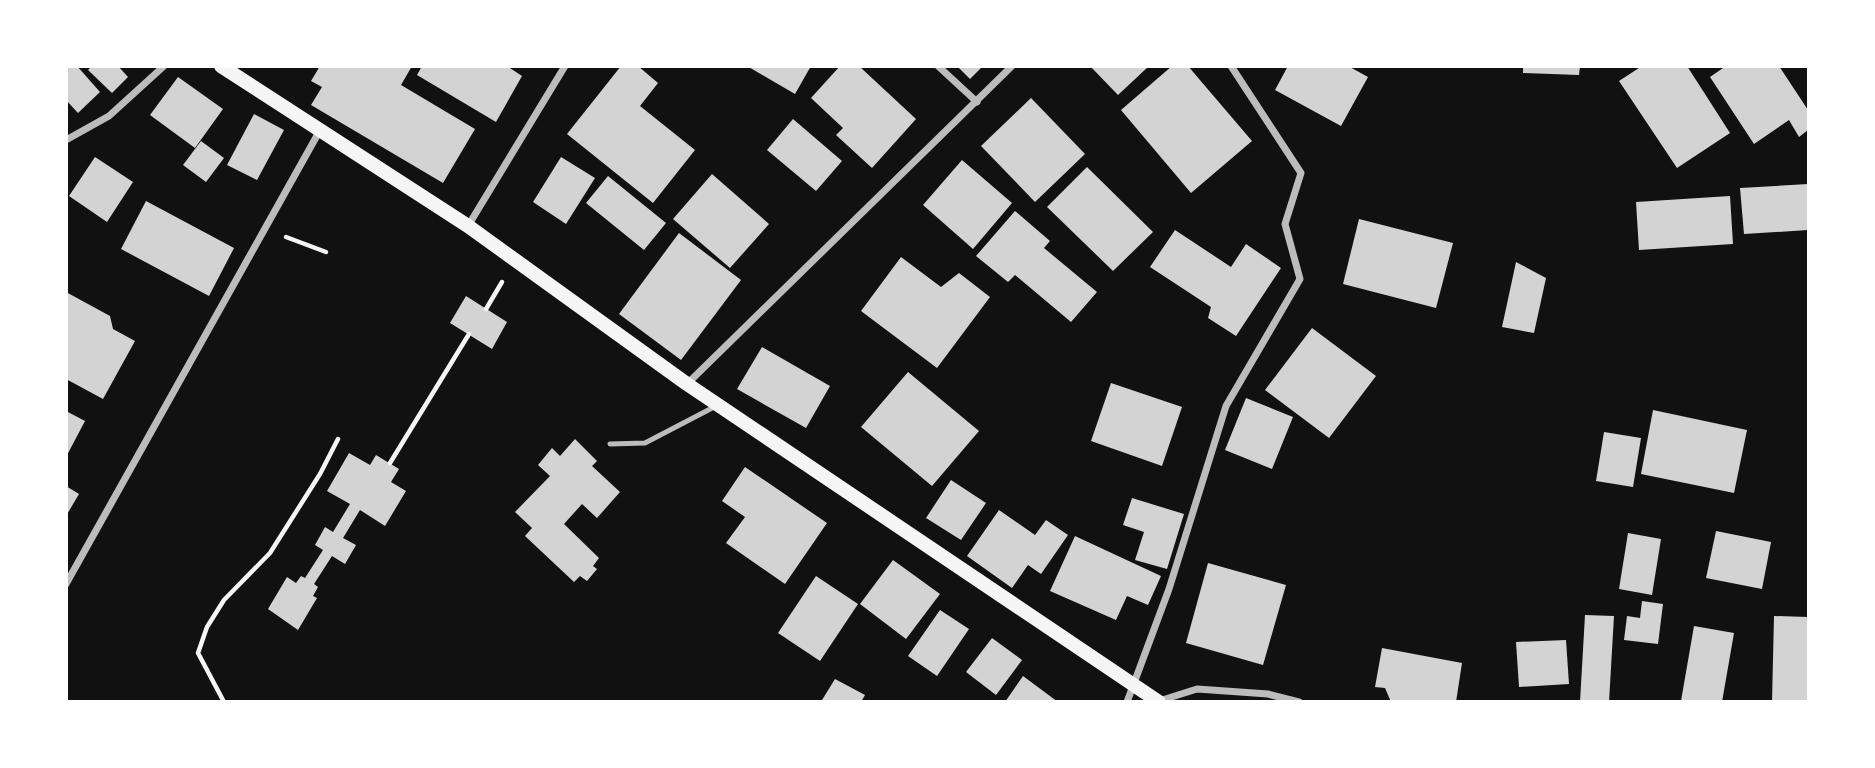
<svg xmlns="http://www.w3.org/2000/svg" width="1875" height="768" viewBox="0 0 1875 768" font-family="Cabin,sans-serif">
<style>
.building{fill:#d3d3d3}
.lines{fill:none;stroke-linecap:round;stroke-linejoin:round}
.path{stroke:#f5f5f5;stroke-width:4.5}
.service{stroke:#bcbcbc;stroke-width:5}
.minor{stroke:#bcbcbc;stroke-width:7}
.secondary{stroke:#f5f5f5;stroke-width:14}
</style>
<rect width="100%" height="100%" fill="#111"/>
<g class="building">
<polygon points="66,66 77,66 100,92 78,113 66,100"/>
<polygon points="92,66 118,66 128,77 112,93 88,70"/>
<polygon points="320,66 412,66 401,85 475,129 443,183 311,105 322,87 311,81"/>
<polygon points="422,66 507,66 522,76 496,122 417,75"/>
<polygon points="621,66 638,66 658,83 640,106 695,150 653,203 567,134"/>
<polygon points="747,66 811,66 795,94"/>
<polygon points="840,66 859,66 916,119 872,168 836,135 843,128 811,98"/>
<polygon points="957,66 983,66 970,79"/>
<polygon points="1090,66 1149,66 1118,95"/>
<polygon points="1172,66 1188,66 1252,141 1191,193 1121,110"/>
<polygon points="1288,66 1348,66 1368,77 1341,126 1275,90"/>
<polygon points="1523,66 1580,66 1579,75 1523,73"/>
<polygon points="1642,66 1687,66 1730,133 1677,168 1619,81"/>
<polygon points="1726,66 1779,66 1808,110 1808,130 1799,137 1789,120 1754,144 1710,77"/>
<polygon points="178,77 223,109 195,148 150,115"/>
<polygon points="1031,98 1085,154 1035,202 981,146"/>
<polygon points="254,114 284,130 257,180 227,165"/>
<polygon points="793,119 842,161 816,191 767,150"/>
<polygon points="201,141 224,158 206,182 183,165"/>
<polygon points="95,157 133,182 107,222 69,196"/>
<polygon points="561,157 595,178 566,224 533,202"/>
<polygon points="962,160 1012,203 973,249 923,205"/>
<polygon points="1087,167 1153,232 1113,271 1047,207"/>
<polygon points="712,174 769,224 730,268 673,219"/>
<polygon points="608,176 666,223 644,250 586,203"/>
<polygon points="1808,184 1808,230 1744,234 1740,188"/>
<polygon points="1730,196 1733,244 1639,250 1636,202"/>
<polygon points="146,201 234,248 209,296 121,249"/>
<polygon points="1015,211 1050,241 1044,248 1097,292 1071,322 1015,275 1008,282 976,256"/>
<polygon points="1359,219 1453,243 1436,308 1343,284"/>
<polygon points="1175,230 1231,267 1246,244 1281,268 1236,336 1208,318 1211,307 1150,267"/>
<polygon points="679,233 741,280 681,360 619,314"/>
<polygon points="901,257 941,287 959,273 990,297 937,368 861,311"/>
<polygon points="1516,262 1546,278 1534,333 1502,327"/>
<polygon points="66,292 110,316 113,329 135,341 103,399 66,379"/>
<polygon points="466,296 507,322 492,349 450,323"/>
<polygon points="1312,328 1376,376 1329,438 1265,390"/>
<polygon points="762,347 830,386 806,428 737,389"/>
<polygon points="908,372 979,431 932,486 861,427"/>
<polygon points="1111,383 1182,407 1162,466 1091,441"/>
<polygon points="1246,398 1293,417 1272,469 1225,450"/>
<polygon points="1653,410 1747,430 1734,493 1641,474"/>
<polygon points="66,411 85,421 66,457"/>
<polygon points="1604,432 1641,438 1633,487 1596,481"/>
<polygon points="575,439 597,461 592,466 620,492 597,518 582,504 564,524 599,558 593,566 597,569 587,581 580,576 574,582 525,536 532,528 515,512 550,476 538,465 552,448 560,456"/>
<polygon points="349,453 370,465 376,455 399,469 391,482 406,491 385,526 360,510 343,538 356,545 345,564 332,556 314,584 318,587 313,596 317,598 298,630 268,609 287,577 296,583 301,576 305,578 323,550 315,545 325,527 333,532 350,504 327,491"/>
<polygon points="745,467 827,523 785,584 726,543 745,517 722,501"/>
<polygon points="951,480 986,503 961,540 926,518"/>
<polygon points="66,486 79,494 66,516"/>
<polygon points="1132,498 1184,514 1167,569 1135,560 1144,532 1123,525"/>
<polygon points="999,510 1035,535 1046,520 1068,535 1041,574 1028,565 1012,588 967,556"/>
<polygon points="1716,531 1771,542 1762,589 1706,578"/>
<polygon points="1628,533 1661,539 1652,595 1619,589"/>
<polygon points="1075,536 1161,576 1148,605 1127,596 1116,620 1050,591"/>
<polygon points="893,560 940,594 906,639 860,604"/>
<polygon points="1208,563 1286,585 1263,665 1186,643"/>
<polygon points="816,576 858,604 820,661 778,633"/>
<polygon points="1642,601 1663,604 1658,644 1624,640 1627,616 1640,618"/>
<polygon points="940,610 969,629 937,676 908,656"/>
<polygon points="1585,615 1614,616 1609,702 1580,702"/>
<polygon points="1774,616 1808,617 1808,702 1772,702"/>
<polygon points="1694,626 1734,633 1722,702 1681,701"/>
<polygon points="992,638 1022,660 996,695 966,672"/>
<polygon points="1566,640 1569,684 1519,687 1516,642"/>
<polygon points="1382,648 1462,663 1456,702 1391,702 1385,688 1375,687"/>
<polygon points="1023,676 1058,702 1005,702"/>
<polygon points="835,679 865,695 861,702 822,700"/>
</g>
<g class="lines">
<g class="path">
<polyline points="286,237 326,252"/>
<polyline points="486,309 502,282"/>
<polyline points="390,463 469,334"/>
<polyline points="224,702 198,653 207,627 224,600 270,553 320,474 338,439"/>
</g>
<polyline class="service" points="610,444 645,443 716,406"/>
<g class="minor">
<polyline points="938,66 977,102"/>
<polyline points="66,140 109,116 164,66"/>
<polyline points="468,226 565,66"/>
<polyline points="687,384 1012,66"/>
<polyline points="66,584 319,132"/>
<polyline points="1159,701 1197,689 1268,694 1299,702"/>
<polyline points="1127,702 1169,589 1226,406 1300,279 1285,224 1301,173 1231,66"/>
</g>
<polyline class="secondary" points="221,66 468,226 687,384 1159,702"/>
</g>
<rect width="1875" height="768" fill="none" stroke="#ffffff" stroke-width="136"/>
</svg>
